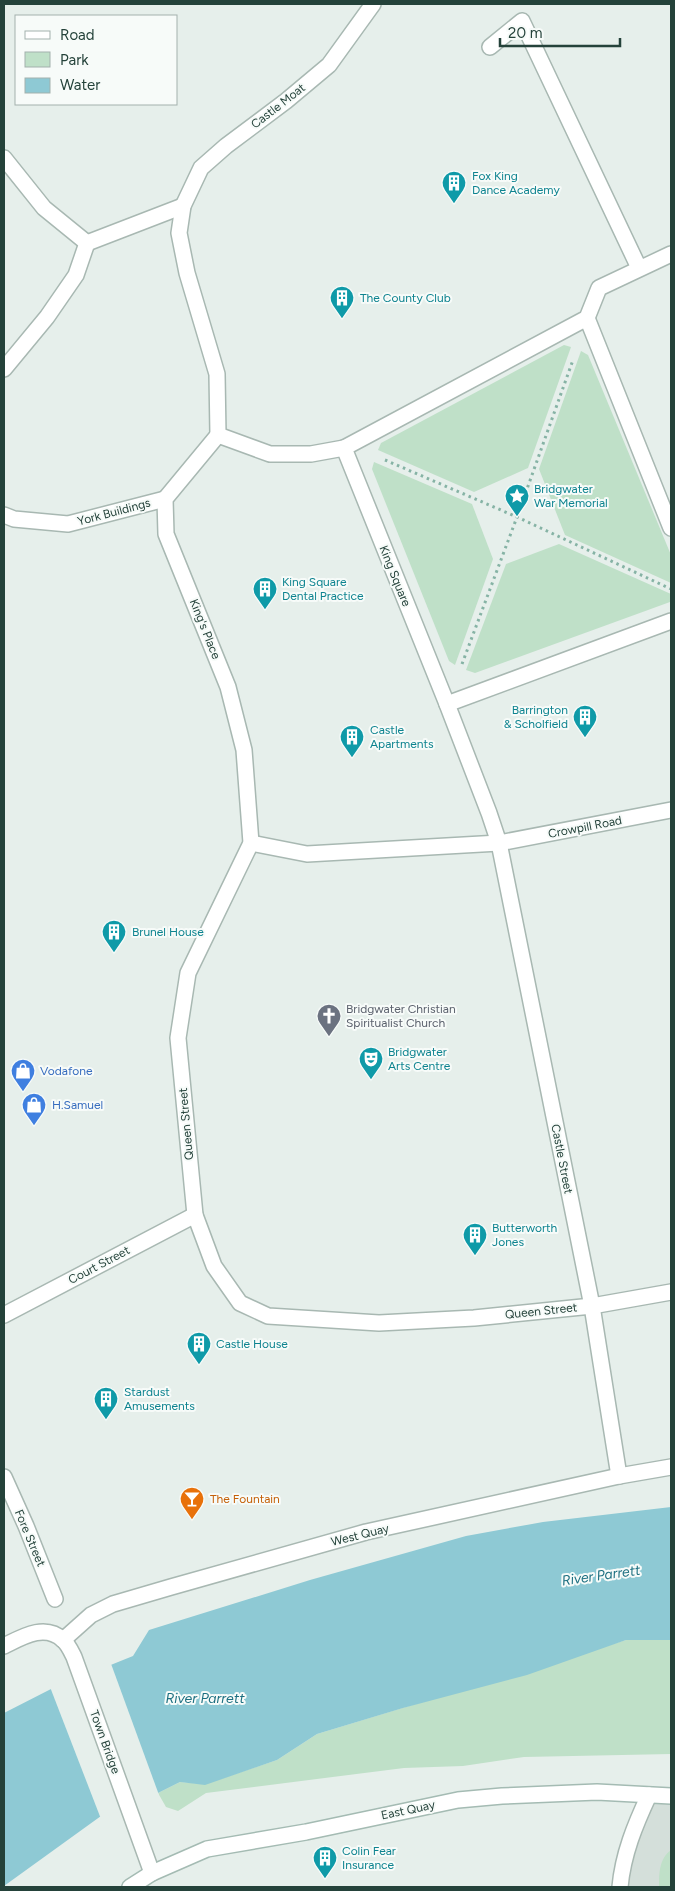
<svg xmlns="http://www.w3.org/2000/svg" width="675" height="1891" viewBox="0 0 675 1891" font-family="Figtree,sans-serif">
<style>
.built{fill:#d4dfda}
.green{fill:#bfe0c8}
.water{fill:#8ec9d4}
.pier{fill:#e6efeb}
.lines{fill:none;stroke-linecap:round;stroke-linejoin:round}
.lane-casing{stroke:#a8b8b2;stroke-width:18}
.street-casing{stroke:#a8b8b2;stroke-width:18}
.secondary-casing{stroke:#a4bbb3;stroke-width:18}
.path{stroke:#86b3a5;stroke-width:3;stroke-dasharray:2.5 4;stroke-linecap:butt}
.lane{stroke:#fff;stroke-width:15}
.street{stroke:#fff;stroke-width:15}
.secondary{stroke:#fff;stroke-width:15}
.labels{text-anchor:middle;stroke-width:4;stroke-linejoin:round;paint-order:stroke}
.street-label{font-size:12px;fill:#24423a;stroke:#f7fbf9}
.culture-label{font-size:12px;fill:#0d838f;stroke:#f7fbf9;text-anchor:start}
.worship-label{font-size:12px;fill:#5b616d;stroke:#f7fbf9;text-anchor:start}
.shop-label{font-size:12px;fill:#366cbe;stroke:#f7fbf9;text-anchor:start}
.food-label{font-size:12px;fill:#c56008;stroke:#f7fbf9;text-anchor:start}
.water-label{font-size:14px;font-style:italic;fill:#1c6f80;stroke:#f7fbf9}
</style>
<rect width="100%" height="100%" fill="#e6efeb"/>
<polygon class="built" points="649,1795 671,1796 671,1887 620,1887"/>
<g class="green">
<polygon points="564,345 571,347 528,468 474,492 378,450 381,443"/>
<polygon points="581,351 588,355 671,555 671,583 565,535 539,469"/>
<polygon points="374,462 472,504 493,559 455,665 449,661 372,469"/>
<polygon points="559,544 671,594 670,602 475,673 466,670 506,564"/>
<polygon points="626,1640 671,1640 671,1754 524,1757 463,1766 404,1768 206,1793 178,1811 166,1807 158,1793 180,1782 205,1784 277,1760 317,1734"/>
<path d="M671 1850V1887H659C659 1873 659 1859 671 1850Z"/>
</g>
<polygon class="water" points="671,1507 671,1640 626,1640 527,1675 403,1708 317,1734 277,1760 205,1785 180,1782 158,1793 101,1816 4,1886 4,1713 51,1689 133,1656 149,1630 310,1580 466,1536 543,1522"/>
<polygon class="pier" points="110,1661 159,1795 101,1819 50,1687"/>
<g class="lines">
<defs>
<polyline id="lane" points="490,47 522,21 639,268"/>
<g id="street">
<polyline points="4,158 44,208 87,243"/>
<polyline points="87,243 183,206"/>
<polyline points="671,254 599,288 587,318 344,448 447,704 671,621"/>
<polyline points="587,318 671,528"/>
<polyline points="4,369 47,317 76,275 87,243"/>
<polyline points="218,435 165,499 166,534 228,687 244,750 251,843 188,973 178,1038 195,1215 214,1266 240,1303 268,1316 379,1323 474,1318 592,1306 671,1292"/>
<polyline points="218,435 217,374 187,273 179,233 183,206 201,168 226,146 286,101 329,65 373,4"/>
<polyline points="218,435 270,454 311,454 344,448"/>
<polyline points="4,515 14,519 68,524 165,499"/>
<polyline points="447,704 489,813 499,843 592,1306 619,1476"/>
<polyline points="251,843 307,854 499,843 671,810"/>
<polyline points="4,1315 195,1215"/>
<polyline points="4,1477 26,1526 55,1599"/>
<polyline points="63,1640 91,1615 113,1604 171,1587 366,1532 619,1476 671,1467"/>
<path d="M4 1646C22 1637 45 1623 63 1640 68 1644 71 1651 74 1657L152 1873"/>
<path d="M620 1887C623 1854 635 1825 649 1795"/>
</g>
<polyline id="secondary" points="130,1887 152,1873 207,1849 306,1832 458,1800 502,1796 597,1792 671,1796"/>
</defs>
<use href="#lane" class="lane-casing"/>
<use href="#street" class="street-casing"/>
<use href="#secondary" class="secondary-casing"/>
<g class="path">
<polyline points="385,460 517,517 671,589"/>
<polyline points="462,664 517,517 573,360"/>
</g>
<use href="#lane" class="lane"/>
<use href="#street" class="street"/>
<use href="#secondary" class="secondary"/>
</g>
<defs>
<symbol id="building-pin" viewBox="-11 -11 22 30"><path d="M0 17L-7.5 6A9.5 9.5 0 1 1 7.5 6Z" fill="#0f9aa8" stroke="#f7fbf9"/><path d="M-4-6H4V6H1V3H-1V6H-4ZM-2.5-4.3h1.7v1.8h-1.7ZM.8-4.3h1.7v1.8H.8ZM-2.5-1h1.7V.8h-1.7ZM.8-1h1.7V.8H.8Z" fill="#fff"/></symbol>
<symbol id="sight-pin" viewBox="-11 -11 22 30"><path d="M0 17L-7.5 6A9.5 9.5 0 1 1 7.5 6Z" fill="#0f9aa8" stroke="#f7fbf9"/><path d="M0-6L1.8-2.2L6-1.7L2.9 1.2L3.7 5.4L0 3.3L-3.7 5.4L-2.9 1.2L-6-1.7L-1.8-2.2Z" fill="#fff"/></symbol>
<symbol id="church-pin" viewBox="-11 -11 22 30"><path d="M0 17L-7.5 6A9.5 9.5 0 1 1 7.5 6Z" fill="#6b7280" stroke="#f7fbf9"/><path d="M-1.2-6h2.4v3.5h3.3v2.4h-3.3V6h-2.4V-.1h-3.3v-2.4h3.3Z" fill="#fff"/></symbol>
<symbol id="theatre-pin" viewBox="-11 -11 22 30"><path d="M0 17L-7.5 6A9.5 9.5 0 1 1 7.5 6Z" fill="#0f9aa8" stroke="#f7fbf9"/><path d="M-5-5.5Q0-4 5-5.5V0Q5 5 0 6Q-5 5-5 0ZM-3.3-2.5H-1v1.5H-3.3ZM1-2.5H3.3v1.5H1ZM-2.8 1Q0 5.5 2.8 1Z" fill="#fff"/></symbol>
<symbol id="shop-pin" viewBox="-11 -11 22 30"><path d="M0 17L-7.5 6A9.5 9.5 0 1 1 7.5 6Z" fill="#3f7fe0" stroke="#f7fbf9"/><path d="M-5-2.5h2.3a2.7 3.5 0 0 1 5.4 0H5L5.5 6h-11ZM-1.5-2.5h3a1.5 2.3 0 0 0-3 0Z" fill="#fff"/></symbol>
<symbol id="bar-pin" viewBox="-11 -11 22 30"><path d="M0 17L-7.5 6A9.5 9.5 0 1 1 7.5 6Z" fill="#e8710a" stroke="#f7fbf9"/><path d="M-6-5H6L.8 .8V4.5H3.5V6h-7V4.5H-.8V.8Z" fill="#fff"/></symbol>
</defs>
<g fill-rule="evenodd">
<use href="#building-pin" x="440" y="169" width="28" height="38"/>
<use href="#building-pin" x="328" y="284" width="28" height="38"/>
<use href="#sight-pin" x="503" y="482" width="28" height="38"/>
<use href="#building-pin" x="251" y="575" width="28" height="38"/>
<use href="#building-pin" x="571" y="703" width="28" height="38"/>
<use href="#building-pin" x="338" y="723" width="28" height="38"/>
<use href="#building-pin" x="100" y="918" width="28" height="38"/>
<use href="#church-pin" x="315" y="1002" width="28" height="38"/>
<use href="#theatre-pin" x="357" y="1045" width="28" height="38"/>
<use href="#shop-pin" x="9" y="1057" width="28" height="38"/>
<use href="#shop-pin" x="20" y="1091" width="28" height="38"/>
<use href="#building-pin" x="461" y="1221" width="28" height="38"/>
<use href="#building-pin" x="185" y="1330" width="28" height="38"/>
<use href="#building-pin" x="92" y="1385" width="28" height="38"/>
<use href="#bar-pin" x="178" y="1485" width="28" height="38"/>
<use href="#building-pin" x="311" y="1844" width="28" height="38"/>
</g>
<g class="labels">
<g class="street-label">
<text transform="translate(278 106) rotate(-38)" y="4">Castle Moat</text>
<text transform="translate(114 512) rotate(-15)" y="4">York Buildings</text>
<text transform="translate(395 576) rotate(68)" y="4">King Square</text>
<text transform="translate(205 629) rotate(68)" y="4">King's Place</text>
<text transform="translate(585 827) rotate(-11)" y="4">Crowpill Road</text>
<text transform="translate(186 1124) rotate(-95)" y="4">Queen Street</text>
<text transform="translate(562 1159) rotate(79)" y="4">Castle Street</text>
<text transform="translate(99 1265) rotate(-28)" y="4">Court Street</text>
<text transform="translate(541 1311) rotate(-6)" y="4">Queen Street</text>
<text transform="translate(360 1535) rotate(-14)" y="4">West Quay</text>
<text transform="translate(30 1538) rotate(67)" y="4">Fore Street</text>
<text transform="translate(105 1742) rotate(70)" y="4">Town Bridge</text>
<text transform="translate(408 1810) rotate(-12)" y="4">East Quay</text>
</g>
<g class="culture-label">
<text x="472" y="180">Fox King<tspan x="472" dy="14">Dance Academy</tspan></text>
<text x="360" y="302">The County Club</text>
<text x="534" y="493">Bridgwater<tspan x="534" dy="14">War Memorial</tspan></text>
<text x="282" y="586">King Square<tspan x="282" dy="14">Dental Practice</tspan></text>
<text x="568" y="714" text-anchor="end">Barrington<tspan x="568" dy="14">&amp; Scholfield</tspan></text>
<text x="370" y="734">Castle<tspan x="370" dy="14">Apartments</tspan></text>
<text x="132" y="936">Brunel House</text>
<text x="388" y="1056">Bridgwater<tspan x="388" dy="14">Arts Centre</tspan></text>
<text x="492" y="1232">Butterworth<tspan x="492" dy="14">Jones</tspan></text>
<text x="216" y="1348">Castle House</text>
<text x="124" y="1396">Stardust<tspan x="124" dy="14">Amusements</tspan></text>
<text x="342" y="1855">Colin Fear<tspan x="342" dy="14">Insurance</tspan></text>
</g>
<g class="worship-label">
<text x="346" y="1013">Bridgwater Christian<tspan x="346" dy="14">Spiritualist Church</tspan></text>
</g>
<g class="shop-label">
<text x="40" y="1075">Vodafone</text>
<text x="52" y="1109">H.Samuel</text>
</g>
<g class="food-label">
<text x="210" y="1503">The Fountain</text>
</g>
<g class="water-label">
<text transform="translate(601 1575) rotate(-8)" y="5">River Parrett</text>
<text x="205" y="1703">River Parrett</text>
</g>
</g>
<rect width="675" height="1891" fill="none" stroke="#24423a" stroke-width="10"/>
<rect x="15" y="15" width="162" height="90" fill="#f7fbf9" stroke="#a3b1ad"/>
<rect x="25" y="31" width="25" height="8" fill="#ffffff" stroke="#a3b1ad"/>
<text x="60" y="40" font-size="15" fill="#24423a">Road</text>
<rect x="25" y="52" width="25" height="15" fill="#bfe0c8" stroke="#a3b1ad"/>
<text x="60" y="65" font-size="15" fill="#24423a">Park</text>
<rect x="25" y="78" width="25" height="15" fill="#8ec9d4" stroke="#a3b1ad"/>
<text x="60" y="90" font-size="15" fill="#24423a">Water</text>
<path d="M500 38v8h120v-8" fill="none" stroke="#24423a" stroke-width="2.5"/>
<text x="508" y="38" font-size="15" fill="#24423a" stroke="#f7fbf9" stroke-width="4" paint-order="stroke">20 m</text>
</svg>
